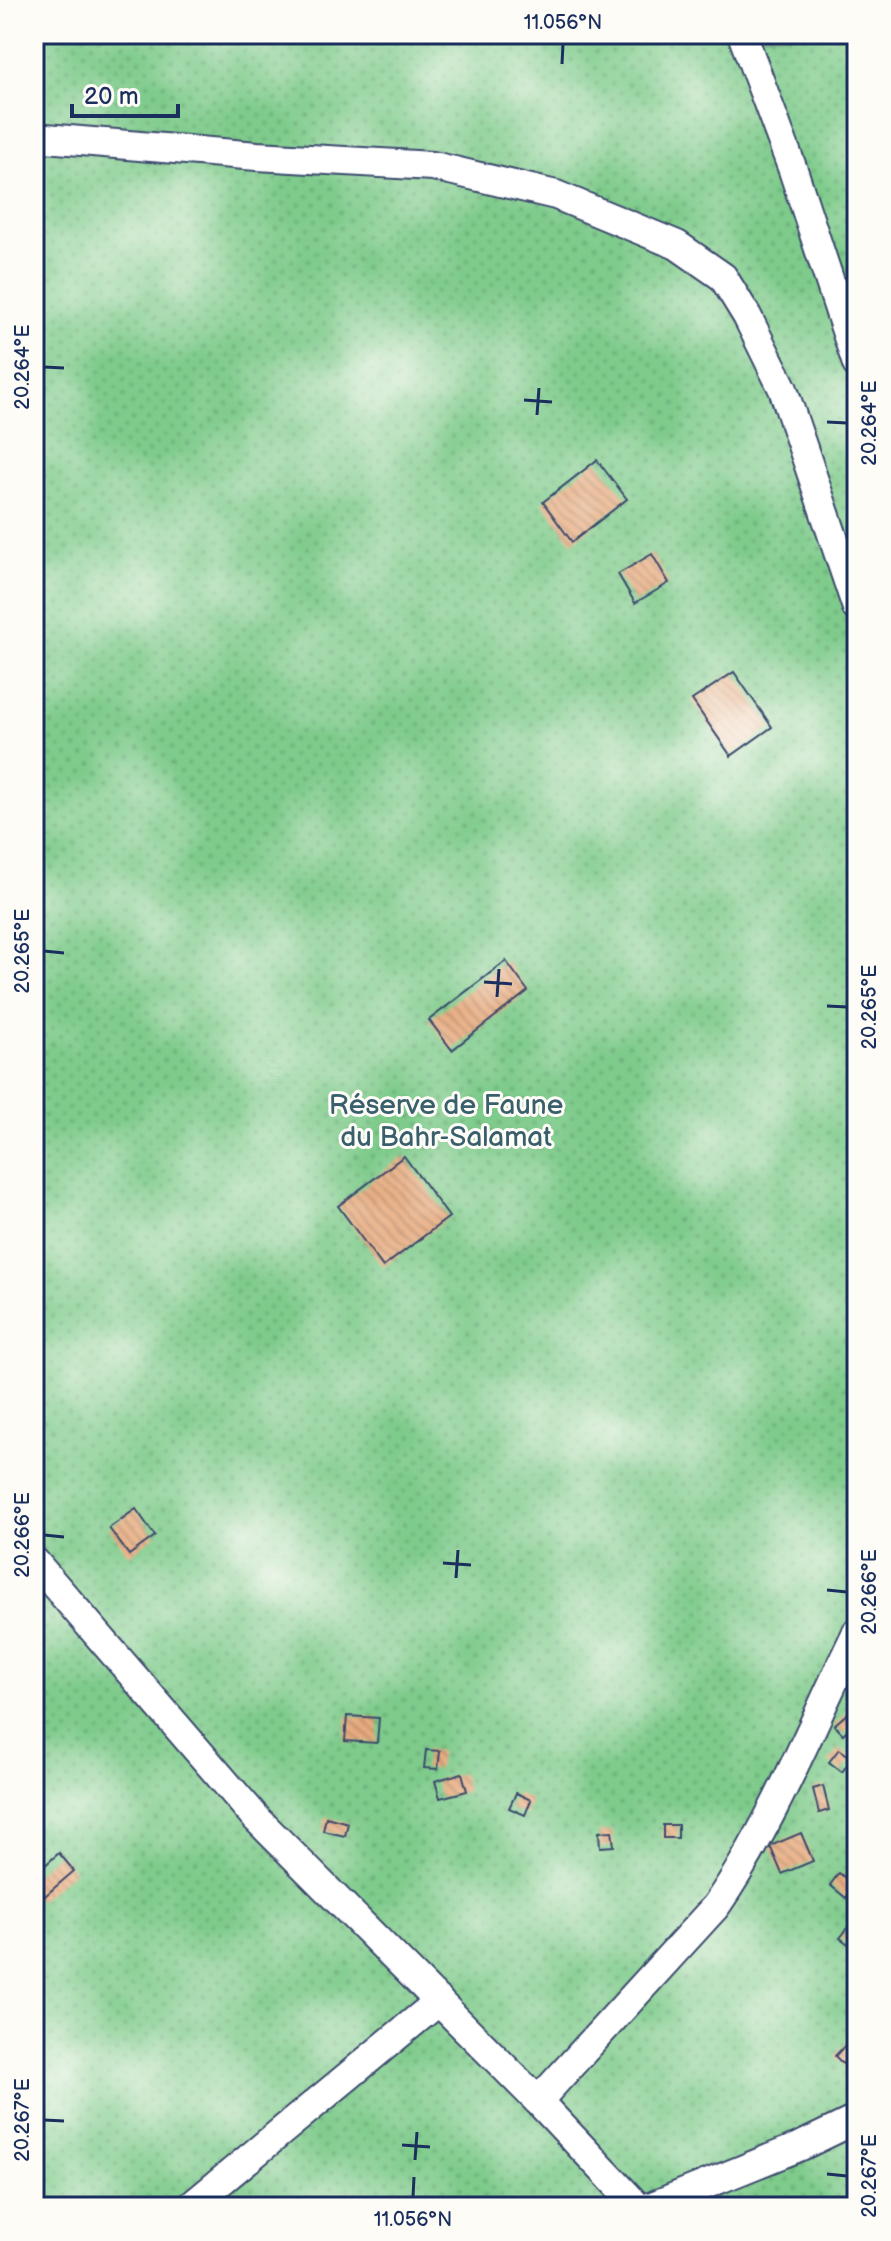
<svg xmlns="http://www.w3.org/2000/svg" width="891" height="2241" viewBox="0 0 891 2241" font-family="'Balsamiq Sans',sans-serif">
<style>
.grass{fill:url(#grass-dots);stroke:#4c7d74;stroke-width:2}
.building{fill:url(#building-back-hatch)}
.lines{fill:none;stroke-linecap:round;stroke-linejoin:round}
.minor-casing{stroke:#3a496c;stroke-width:32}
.minor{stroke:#fff;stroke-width:28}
.ticks{fill:none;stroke:#1b2f5e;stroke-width:3}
.labels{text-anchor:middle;stroke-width:6;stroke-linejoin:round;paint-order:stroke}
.park-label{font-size:28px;fill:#395e6c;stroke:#fdfcf7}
.neatline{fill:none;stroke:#1b2f5e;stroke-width:3}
.ticks-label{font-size:20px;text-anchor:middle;fill:#1b2f5e}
</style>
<defs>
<pattern id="grass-dots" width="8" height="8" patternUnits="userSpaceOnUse" patternTransform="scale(2)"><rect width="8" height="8" fill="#7ecb8b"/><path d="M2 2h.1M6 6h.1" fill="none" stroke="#66a575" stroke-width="1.8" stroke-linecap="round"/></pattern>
<pattern id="building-back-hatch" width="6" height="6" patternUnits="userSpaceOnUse" patternTransform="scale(2)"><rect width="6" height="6" fill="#e7aa7e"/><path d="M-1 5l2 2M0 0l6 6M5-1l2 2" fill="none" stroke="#ba8b6a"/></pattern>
</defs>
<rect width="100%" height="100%" fill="#fdfcf7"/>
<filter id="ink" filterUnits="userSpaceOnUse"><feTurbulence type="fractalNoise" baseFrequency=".0125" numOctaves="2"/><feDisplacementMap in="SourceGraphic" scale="16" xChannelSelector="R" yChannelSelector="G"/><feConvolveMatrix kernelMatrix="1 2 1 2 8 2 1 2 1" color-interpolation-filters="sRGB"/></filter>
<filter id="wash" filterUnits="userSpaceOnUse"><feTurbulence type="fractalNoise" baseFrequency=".006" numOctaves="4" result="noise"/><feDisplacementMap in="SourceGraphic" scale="32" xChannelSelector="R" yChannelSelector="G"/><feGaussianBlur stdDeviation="1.8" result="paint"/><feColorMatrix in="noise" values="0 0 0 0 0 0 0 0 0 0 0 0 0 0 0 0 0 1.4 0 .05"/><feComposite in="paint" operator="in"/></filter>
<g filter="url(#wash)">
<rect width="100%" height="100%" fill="#eadfbb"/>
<rect class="grass" x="34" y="34" width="823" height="2173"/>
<g id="blocks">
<g class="building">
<polygon points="597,460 627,499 572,542 543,502"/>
<polygon points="652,554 669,583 635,603 618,574"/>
<polygon points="734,672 772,727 731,756 692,700"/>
<polygon points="506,961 528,991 452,1050 429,1020"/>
<polygon points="404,1156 449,1217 383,1267 338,1206"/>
<polygon points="136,1509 155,1536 129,1555 109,1528"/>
<polygon points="848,1713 856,1722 843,1734 834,1725"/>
<polygon points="347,1716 379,1718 377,1743 345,1741"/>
<polygon points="839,1749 852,1758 842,1772 829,1762"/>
<polygon points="426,1750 440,1751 438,1769 424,1768"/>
<polygon points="462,1773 467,1791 440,1798 435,1781"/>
<polygon points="823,1786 829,1810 819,1813 813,1789"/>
<polygon points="516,1793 531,1800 525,1815 509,1808"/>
<polygon points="326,1817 348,1823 345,1836 323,1831"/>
<rect x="663" y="1825" width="15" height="13"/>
<polygon points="612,1831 614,1846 600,1847 599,1832"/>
<polygon points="801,1833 813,1861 782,1874 770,1846"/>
<polygon points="59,1853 74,1871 39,1901 34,1895 34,1875"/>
<polygon points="839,1873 856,1886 846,1898 830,1885"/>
<polygon points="851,1924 857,1928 857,1950 840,1938"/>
<polygon points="853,2037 857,2041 857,2072 854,2075 835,2056"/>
</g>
</g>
</g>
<g filter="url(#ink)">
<use href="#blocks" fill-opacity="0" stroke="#3a496c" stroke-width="2"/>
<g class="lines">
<defs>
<g id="minor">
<polyline points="742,34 793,170 857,364"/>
<polyline points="34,137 257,156 433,166 556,195 677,245 723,277 747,316 783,389 857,608"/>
<polyline points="34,1561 256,1818 538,2101 638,2207"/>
<path d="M538 2101 716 1906C772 1825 814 1720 857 1632"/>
<polyline points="190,2207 439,2001"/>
<polyline points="650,2207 801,2146 857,2119"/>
</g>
</defs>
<use href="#minor" class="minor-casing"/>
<use href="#minor" class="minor"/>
</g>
</g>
<path class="ticks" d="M562 64 563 44M44 367 64 368M524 400 552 402M537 415 539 388M827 422 847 423M44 951 64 953M484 982 512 984M497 997 499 969M827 1006 847 1007M44 1535 64 1537M443 1563 471 1565M456 1578 458 1550M827 1590 847 1592M44 2120 64 2121M402 2145 430 2147M415 2160 417 2132M827 2174 847 2176M413 2197 414 2177"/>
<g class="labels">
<g class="park-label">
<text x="446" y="1114">Réserve de Faune<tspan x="446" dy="32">du Bahr-Salamat</tspan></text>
</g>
</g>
<rect width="891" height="2241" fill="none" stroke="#fdfcf7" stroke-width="88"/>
<path d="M72 104v12h106v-12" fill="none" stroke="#1b2f5e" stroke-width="4"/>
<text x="84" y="104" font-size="24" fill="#1b2f5e" stroke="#fdfcf7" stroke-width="6" paint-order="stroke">20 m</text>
<rect x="44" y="44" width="803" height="2153" class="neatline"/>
<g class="ticks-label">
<text x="563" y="29">11.056°N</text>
<text transform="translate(22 367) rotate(-90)" y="7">20.264°E</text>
<text transform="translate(869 423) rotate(-90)" y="7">20.264°E</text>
<text transform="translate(22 951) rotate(-90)" y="7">20.265°E</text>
<text transform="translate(869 1007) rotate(-90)" y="7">20.265°E</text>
<text transform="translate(22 1535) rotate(-90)" y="7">20.266°E</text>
<text transform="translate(869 1592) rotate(-90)" y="7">20.266°E</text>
<text transform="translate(22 2120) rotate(-90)" y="7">20.267°E</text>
<text transform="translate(869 2176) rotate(-90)" y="7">20.267°E</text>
<text x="413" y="2226">11.056°N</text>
</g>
</svg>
